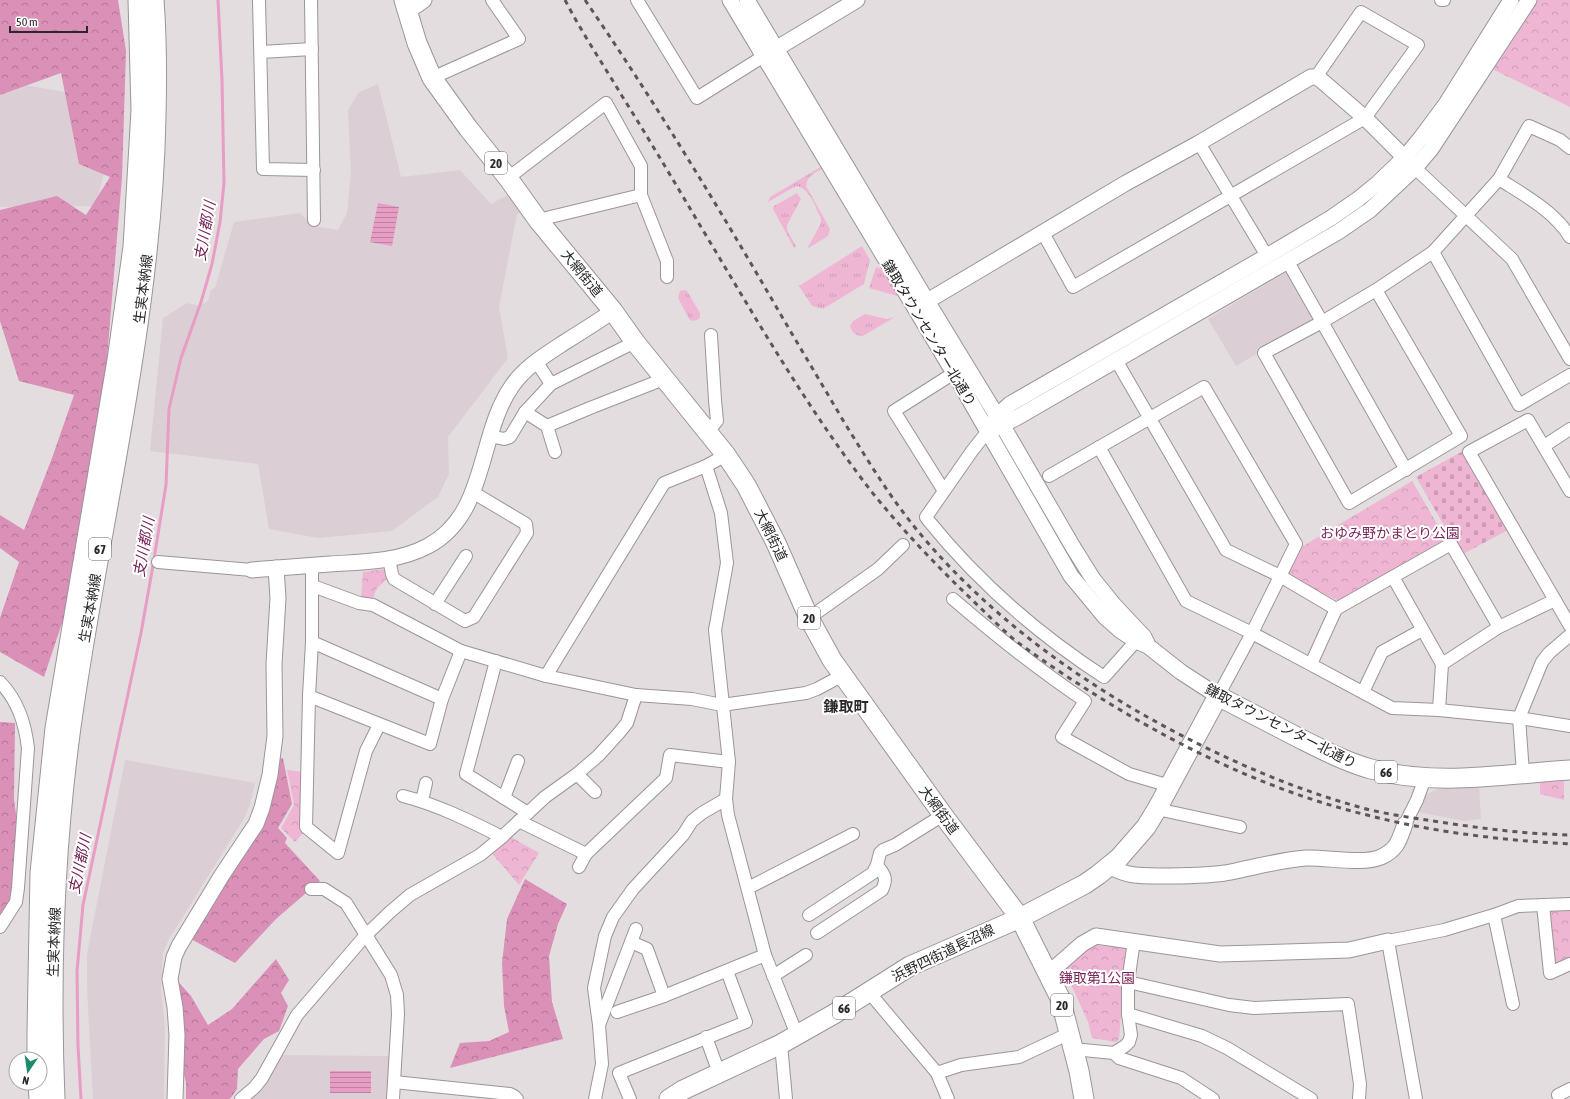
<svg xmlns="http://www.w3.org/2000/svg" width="1570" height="1099" viewBox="0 0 1570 1099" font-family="'Asap Condensed','Noto Sans JP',sans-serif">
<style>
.built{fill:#dbced4}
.grass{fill:url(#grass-tufts)}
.forest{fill:url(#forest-crowns)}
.cemetery{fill:url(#cemetery-stones)}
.park{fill:url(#park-crowns)}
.water{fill:url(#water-rules)}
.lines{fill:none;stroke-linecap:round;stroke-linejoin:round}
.stream{stroke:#e89dc5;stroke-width:3}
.minor-casing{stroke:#9b9598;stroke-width:14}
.tertiary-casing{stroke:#9b9598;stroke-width:17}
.primary-casing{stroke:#9b9598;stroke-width:21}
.minor{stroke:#fff;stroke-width:12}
.tertiary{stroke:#fff;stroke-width:15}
.primary{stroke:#fff;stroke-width:19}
.rail{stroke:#5b5759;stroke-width:3;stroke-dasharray:5 5;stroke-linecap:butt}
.labels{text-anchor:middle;stroke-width:4;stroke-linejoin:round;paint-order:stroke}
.shield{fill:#fff;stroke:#6a6869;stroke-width:1}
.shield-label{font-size:13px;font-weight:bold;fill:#2a2829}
.street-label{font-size:14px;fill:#2a2829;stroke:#fff}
.park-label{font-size:14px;fill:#7b255a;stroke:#fff}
.water-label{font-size:15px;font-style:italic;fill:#751f54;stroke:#fff}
.neighbourhood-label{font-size:15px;font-weight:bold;fill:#2a2829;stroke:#fff}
</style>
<defs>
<pattern id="grass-tufts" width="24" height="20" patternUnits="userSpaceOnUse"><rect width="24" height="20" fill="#efb6d3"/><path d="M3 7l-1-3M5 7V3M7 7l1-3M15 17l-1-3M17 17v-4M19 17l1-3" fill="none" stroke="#cd9cb5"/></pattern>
<pattern id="forest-crowns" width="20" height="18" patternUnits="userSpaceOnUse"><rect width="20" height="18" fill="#da90b7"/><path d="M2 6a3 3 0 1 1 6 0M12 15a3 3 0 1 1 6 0" fill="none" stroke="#b17695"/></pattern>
<pattern id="cemetery-stones" width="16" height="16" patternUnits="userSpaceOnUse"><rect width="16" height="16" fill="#efb6d3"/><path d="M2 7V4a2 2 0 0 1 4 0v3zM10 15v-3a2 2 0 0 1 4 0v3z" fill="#cd9cb5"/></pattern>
<pattern id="park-crowns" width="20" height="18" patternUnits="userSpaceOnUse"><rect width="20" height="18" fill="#efb6d3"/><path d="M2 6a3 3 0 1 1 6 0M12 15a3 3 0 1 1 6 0" fill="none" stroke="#cd9cb5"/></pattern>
<pattern id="water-rules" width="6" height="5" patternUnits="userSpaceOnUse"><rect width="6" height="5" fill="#e89dc5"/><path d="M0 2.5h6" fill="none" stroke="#bc80a0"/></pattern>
</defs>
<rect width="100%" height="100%" fill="#e4dde0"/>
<g class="built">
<polygon points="0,81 90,96 106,164 96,206 0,207"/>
<polygon points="378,84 401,177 460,170 491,204 509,194 523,211 517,214 499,307 508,358 448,437 449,474 438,497 392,531 318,538 269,529 258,464 150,451 163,318 187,303 199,306 208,301 211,290 215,288 234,222 300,213 314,226 338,230 347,213 351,173 348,110 359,92"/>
<polygon points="1286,272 1315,319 1236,366 1208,319"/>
<polygon points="125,760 255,783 250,804 245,817 169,939 163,953 161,989 165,1027 164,1099 93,1099 87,988 87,954"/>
<polygon points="1479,787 1481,819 1464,821 1418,812 1422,797 1438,789"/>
<polygon points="277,1055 390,1056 388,1099 246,1099"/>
</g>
<g class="grass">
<path d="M824 165 825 167C817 172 807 175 806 186L830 229 828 236 807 249 821 223V218C815 207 810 188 796 186L768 202 770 197Z"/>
<polygon points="797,193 801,199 787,225 787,230 796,246 794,248 773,209 774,206"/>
<polygon points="862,246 870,260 864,284 823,309 812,306 799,286"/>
<polygon points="876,267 881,269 898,292 897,296 869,288"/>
<polygon points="684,290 687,291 700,313 700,318 697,320 692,321 689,319 678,298 680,291"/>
<path d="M865 314 887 319 895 317 863 336C856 336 852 333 850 326L853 321Z"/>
</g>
<g class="forest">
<polygon points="0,0 118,0 126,51 122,177 104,395 64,617 44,677 0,652 0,618 19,562 0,548 0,515 24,530 52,458 74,395 19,381 0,321 0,210 57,196 86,215 110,177 79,164 61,73 0,95"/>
<polygon points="0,722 15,723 14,799 25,884 0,918"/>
<polygon points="283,758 292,804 278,828 287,838 285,843 320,881 276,919 235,963 189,938 243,852 277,759"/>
<polygon points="525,879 567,904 558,924 549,956 552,1002 563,1039 450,1068 460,1043 489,1041 509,1032 504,1006 502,963 507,919"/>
<polygon points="276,959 289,980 281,993 288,1006 279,1031 264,1039 238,1069 237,1089 230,1099 186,1099 186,1083 174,1032 175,978 191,996 208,1025 232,1009"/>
</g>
<polygon class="cemetery" points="1463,451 1508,530 1461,555 1416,477"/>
<g class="park">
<polygon points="1534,0 1570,0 1570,107 1490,68"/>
<polygon points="1412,481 1446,539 1339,601 1289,577 1288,573 1303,546"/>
<polygon points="385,569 388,578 377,588 372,601 361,600 363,572"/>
<polygon points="287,770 304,772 306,830 295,842 281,828 294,805"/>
<polygon points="1564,781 1564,800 1540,794 1540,782"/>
<polygon points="507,835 539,853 519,885 489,850"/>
<polygon points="1549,911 1570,911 1570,959 1556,966"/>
<polygon points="1094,945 1127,948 1119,1039 1116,1042 1092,1038 1088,1022 1064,969"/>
</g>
<g class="water">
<polygon points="378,203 399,207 392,246 370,242"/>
<rect x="330" y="1071" width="41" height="22"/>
</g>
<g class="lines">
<polyline class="stream" points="81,1099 78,1046 77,971 83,905 141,633 152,571 166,485 169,409 181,358 201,302 212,264 220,222 224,183 222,80 218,0"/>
<defs>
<g id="minor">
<polyline points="259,0 263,169 314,170"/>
<polyline points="311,0 314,220"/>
<polyline points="637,0 697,98 764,56"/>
<polyline points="1441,0 1444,0"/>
<polyline points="261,52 312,49"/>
<polyline points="432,78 519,39 492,0"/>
<polyline points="1199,143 1267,256"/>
<polyline points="1415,168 1512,259 1570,359"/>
<polyline points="508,178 606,103 641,166 641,195 667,261 667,277"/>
<path d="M1499 179C1524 195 1554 211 1570 237"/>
<polyline points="538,220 641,195"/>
<polyline points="1043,233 1073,287 1365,118 1418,45 1361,12 1316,77"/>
<polyline points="1433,252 1519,405 1570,375"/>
<polyline points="1288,262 1406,470"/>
<polyline points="1376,290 1461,436 1349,503 1264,353 1322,322 1376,290 1433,252 1499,179 1529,126 1560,140 1570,148"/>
<polyline points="1116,360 1226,550 1280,576 1336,609 1451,544 1499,627"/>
<polyline points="536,361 551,384"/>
<polyline points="525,412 547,426 555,452"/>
<polyline points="547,426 590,408 664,379"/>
<polyline points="707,432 717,421 715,400 711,335"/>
<path d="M987 432 972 451 926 517 928 520C978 582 1038 634 1104 677L1136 641"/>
<polyline points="490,436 504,439 510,437 525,412 551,384 635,342"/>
<polyline points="1544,446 1570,429"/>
<polyline points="1099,447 1186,601 1252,633 1392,708 1439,710 1519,718 1570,726"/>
<polyline points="706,466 721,513 727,563 715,630 729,762 726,799 728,815 765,955 797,1035"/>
<polyline points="1049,476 1204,387 1296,544 1252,633 1218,696"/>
<polyline points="944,491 894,411 954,373"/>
<polyline points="1570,491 1528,420 1469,452 1570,626"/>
<polyline points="389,559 392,574 394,579 465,621 474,617 527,533 526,524 474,493"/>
<polyline points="158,562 252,570"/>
<polyline points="312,565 312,642 309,696 306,827 338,853 366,751 379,725"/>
<polyline points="1393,577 1442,664"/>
<polyline points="313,586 359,603 373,605 461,651 546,676 636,695 692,699 722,705 806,693 817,689 843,675"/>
<path d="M953 599C996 636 1039 670 1085 701L1062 737 1129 774 1170 786"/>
<polyline points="435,604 466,556"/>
<polyline points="809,618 878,569 903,545"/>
<polyline points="312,642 442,699"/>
<polyline points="496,661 466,774 528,813"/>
<polyline points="1311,664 1336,609"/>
<polyline points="546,676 664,483 706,466 726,455"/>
<path d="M0 682C18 701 25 723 28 748L18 888 16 902 0 927"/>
<polyline points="1363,692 1382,652 1422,630"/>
<polyline points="309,696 430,744 442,699 461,651"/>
<polyline points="1439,710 1442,664 1499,627 1555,600"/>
<polyline points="1523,773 1519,718 1542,662 1549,653 1570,635"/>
<polyline points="577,774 595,792"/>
<path d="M403 796C438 805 470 821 502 837"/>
<polyline points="504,798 518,761"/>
<polyline points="422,801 426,783"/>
<polyline points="1157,809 1240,827"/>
<polyline points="519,821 586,854"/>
<polyline points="1405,824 1417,800 1425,778"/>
<polyline points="579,867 586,854 666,778 670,755 729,762"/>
<polyline points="748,888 853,834"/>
<polyline points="311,889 324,889 346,903 391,975 397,995 398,1014 393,1099"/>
<polyline points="1543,905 1550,973 1570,964"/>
<polyline points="809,915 873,873 877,865 880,853 883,850 895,845 943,815"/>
<polyline points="1494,915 1513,1004"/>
<path d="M817 933 882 890C888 877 884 875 877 865"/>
<polyline points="631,942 647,949 664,996"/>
<polyline points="773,976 806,955"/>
<polyline points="1128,982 1229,1005 1254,1008 1348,1004 1360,1084 1359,1099"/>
<polyline points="868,991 937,1073 948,1099"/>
<polyline points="617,1012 664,996 765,955"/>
<polyline points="1128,1014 1202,1036 1227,1048 1311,1099"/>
<polyline points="599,1025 594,988 605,936 613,917 633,889 683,835 692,821 702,813 726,799"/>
<polyline points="706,1037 719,1073"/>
<polyline points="781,1044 786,1099"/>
<polyline points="1073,1049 1114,1053 1125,1046 1129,1042 1131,1035 1128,1014 1128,982 1134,941"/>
<polyline points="1114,1053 1119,1058 1181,1078 1213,1099"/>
<polyline points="937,1073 961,1065 1019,1057 1070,1033"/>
<polyline points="394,1082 510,1094 514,1096 517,1099"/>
<polyline points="1558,1095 1570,1089"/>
<polyline points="241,1099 255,1087 262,1078 297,1015 365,936 390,912 410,895 480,855 502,837 545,797 577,774 598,756 618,734 627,723 636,695"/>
<polyline points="595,1099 602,1064 599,1025 636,929"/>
<polyline points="630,1099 619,1073 746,1022 727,971"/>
<polyline points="1416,1099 1388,941 1444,930 1494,915 1518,906 1570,904"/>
</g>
<g id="tertiary">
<polyline points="730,0 954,373 1071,576 1105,617 1121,631 1136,641 1148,646 1181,672 1218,696"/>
<polyline points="747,0 927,301 997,416 1073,547 1093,579 1114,605 1144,637 1147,643"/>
<polyline points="407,12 424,0"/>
<polyline points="769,53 857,0"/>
<polyline points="919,306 1126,183 1199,143 1311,77 1316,77 1321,80 1365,118 1411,164"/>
<polyline points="992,424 997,416 1010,404 1267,256 1331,218 1357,200 1378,183 1405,157 1420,139 1446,104 1511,0"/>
<polyline points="994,429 1018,417 1338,232 1370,210 1415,168 1431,149 1529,0"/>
<path d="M252 570C278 568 304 566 330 564 363 562 398 562 428 546 488 514 477 436 512 386 525 367 545 355 565 342 581 332 597 322 613 311"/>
<path d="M1109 866C1126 876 1139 876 1159 876 1180 876 1204 876 1225 873 1252 868 1279 860 1306 858 1326 857 1363 865 1381 857 1398 849 1399 840 1405 824"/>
<polyline points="1049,973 1082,944 1096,936 1220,954 1349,950 1388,941"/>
<polyline points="175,1099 177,1035 175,1007 170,979 174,957 179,946 222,875 256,824 262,808 270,775 275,736 274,664 278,598 276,568"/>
</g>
<g id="primary">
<polyline points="404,0 417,43 432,78 468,128 508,178 538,220 613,311 635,342 726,455 746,485 776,543 809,618 832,660 943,815 1020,918 1060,998 1079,1071 1084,1099"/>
<polyline points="37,1059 37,1032 40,873 55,728 117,360 133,247 141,110 138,0"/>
<polyline points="38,1083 39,1099"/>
<path d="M55 1099C50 975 54 851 71 727 99 524 152 323 156 117 157 78 157 39 154 0"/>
<path d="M669 1099 683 1090 781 1044 834 1014 910 966 1020 918 1085 884 1098 875 1119 858 1146 827 1157 809 1218 696C1245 710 1272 724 1299 738 1323 750 1346 762 1371 769 1436 787 1505 774 1570 770"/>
</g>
</defs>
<use href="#minor" class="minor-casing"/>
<use href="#tertiary" class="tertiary-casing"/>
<use href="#primary" class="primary-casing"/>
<use href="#minor" class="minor"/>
<use href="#tertiary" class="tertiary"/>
<use href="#primary" class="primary"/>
<g class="rail">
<path d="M565 0C582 33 603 64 622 96 649 139 675 183 701 227 755 317 807 408 871 491 900 527 932 561 965 593 982 609 998 626 1016 641 1040 659 1066 676 1091 692 1175 745 1266 790 1363 814 1431 832 1500 840 1570 844"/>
<path d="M585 0C655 102 719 208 781 315 802 351 823 386 844 422 867 459 889 496 917 530 987 615 1078 681 1175 732 1234 763 1295 789 1359 807 1383 814 1409 817 1433 821 1479 828 1524 834 1570 835"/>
</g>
</g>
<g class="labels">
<g class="shield">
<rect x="485" y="152" width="22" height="22" rx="3"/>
<rect x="89" y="538" width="22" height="22" rx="3"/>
<rect x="798" y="607" width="22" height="22" rx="3"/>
<rect x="1375" y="761" width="22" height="22" rx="3"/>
<rect x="1051" y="994" width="22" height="22" rx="3"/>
<rect x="833" y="997" width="22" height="22" rx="3"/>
</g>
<g class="shield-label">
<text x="496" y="168">20</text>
<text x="100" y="554">67</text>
<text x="809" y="623">20</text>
<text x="1386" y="777">66</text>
<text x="1062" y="1010">20</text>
<text x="844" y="1013">66</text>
</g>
<g class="street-label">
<text transform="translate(582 273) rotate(51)" y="5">大網街道</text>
<text transform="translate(143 289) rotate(-83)" y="5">生実本納線</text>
<text transform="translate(929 333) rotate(59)" y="5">鎌取タウンセンター北通り</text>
<text transform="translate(771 535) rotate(64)" y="5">大網街道</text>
<text transform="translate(90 608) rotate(-80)" y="5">生実本納線</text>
<text transform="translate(1281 726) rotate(27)" y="5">鎌取タウンセンター北通り</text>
<text transform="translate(939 810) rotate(54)" y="5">大網街道</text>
<text transform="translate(54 942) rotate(-88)" y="5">生実本納線</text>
<text transform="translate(943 953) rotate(-26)" y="5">浜野四街道長沼線</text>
</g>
<g class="park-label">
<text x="1390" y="538">おゆみ野かまとり公園</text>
<text x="1097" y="983">鎌取第1公園</text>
</g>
<g class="water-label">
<text transform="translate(205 231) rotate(-80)" y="5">支川都川</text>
<text transform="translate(144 547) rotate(-80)" y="5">支川都川</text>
<text transform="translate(80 864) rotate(-78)" y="5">支川都川</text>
</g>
<g class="neighbourhood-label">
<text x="846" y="712">鎌取町</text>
</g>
</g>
<g transform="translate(28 1071) rotate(193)"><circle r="19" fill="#ffffff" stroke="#aaa9a9"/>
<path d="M0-3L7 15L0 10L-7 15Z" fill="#1f8b6a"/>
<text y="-6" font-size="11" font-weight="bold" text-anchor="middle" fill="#2a2829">N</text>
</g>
<path d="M10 26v6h77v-6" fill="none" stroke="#2a2829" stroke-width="2"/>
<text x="16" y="26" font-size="12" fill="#2a2829" stroke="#ffffff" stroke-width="3" paint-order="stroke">50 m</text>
</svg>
